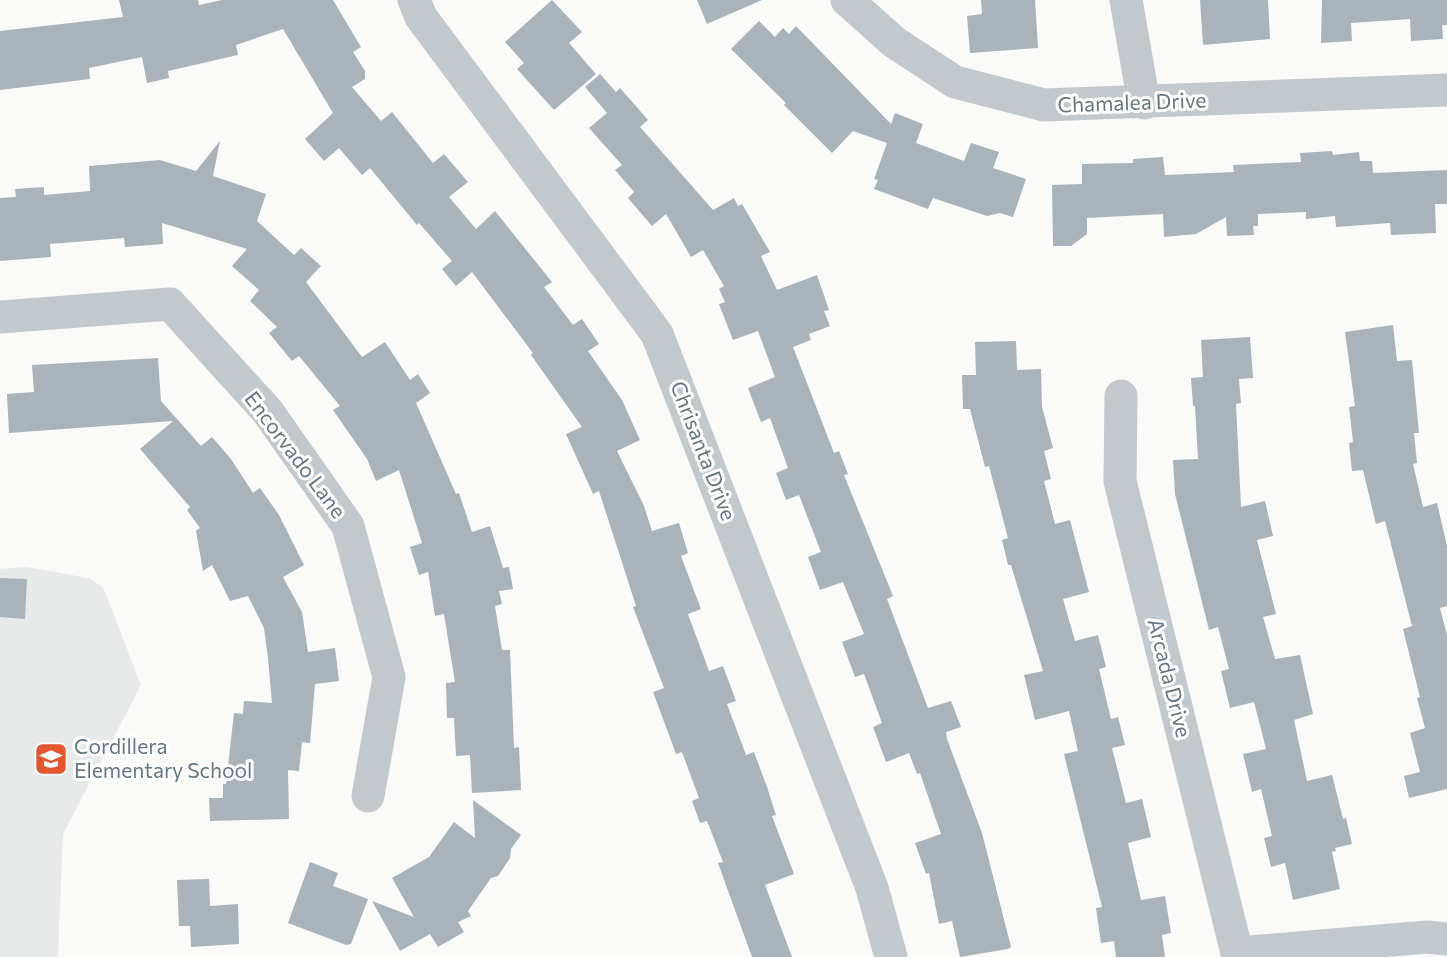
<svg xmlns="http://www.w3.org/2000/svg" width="1447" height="957" viewBox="0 0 1447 957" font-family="Commissioner,sans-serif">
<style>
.built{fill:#e8e9e9}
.building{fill:#aab3b9}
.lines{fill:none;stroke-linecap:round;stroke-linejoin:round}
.minor{stroke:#c3c8cc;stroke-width:33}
.labels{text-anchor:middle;stroke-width:6;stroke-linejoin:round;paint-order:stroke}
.street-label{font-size:21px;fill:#657683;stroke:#fff}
.poi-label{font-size:21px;fill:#657683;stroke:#fff;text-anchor:start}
</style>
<rect width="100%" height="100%" fill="#fafaf8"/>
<polygon class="built" points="27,567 88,578 103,587 141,685 63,834 58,957 0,957 0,569"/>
<g class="building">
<polygon points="119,0 198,0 199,5 222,0 333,0 361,47 353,52 365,71 365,79 352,87 381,121 392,112 433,163 444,154 468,182 449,197 476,229 495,211 552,282 544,287 573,325 582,319 599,344 588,351 622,400 640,440 617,451 644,506 652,531 679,523 688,553 681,556 701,609 688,614 709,671 723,666 736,701 727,704 746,755 754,752 767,787 776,815 772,816 794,874 765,885 792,957 752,957 718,863 723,862 707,821 700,823 692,801 699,798 682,752 676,754 653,692 664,688 633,607 636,606 599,491 593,494 566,434 582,427 531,355 533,353 472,272 456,286 442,269 452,261 419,223 417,225 370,168 362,175 339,148 324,161 305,139 333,113 283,29 236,45 238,55 168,71 169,78 147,83 142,57 89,68 90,79 0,90 0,31 123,17"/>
<polygon points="552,0 582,32 569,43 596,74 554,110 517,69 524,63 505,42"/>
<polygon points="697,0 762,0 707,24"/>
<polygon points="981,0 1035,0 1038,48 970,53 967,16 982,14"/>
<polygon points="1200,0 1268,0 1270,39 1203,45"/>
<polygon points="1322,0 1447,0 1447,25 1442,25 1443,39 1411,41 1410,19 1351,23 1352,41 1321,43"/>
<polygon points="759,21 775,37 783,28 789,34 796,26 891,124 895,113 923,124 916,143 964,161 971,143 999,152 993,168 1026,179 1013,217 1000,213 987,216 933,198 928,209 874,189 878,180 874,179 887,143 853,131 832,153 784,105 786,103 731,49"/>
<polygon points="600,74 616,92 620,88 648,120 640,127 713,210 734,198 738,206 742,204 770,252 761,256 777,290 817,275 829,310 824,311 830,326 809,334 811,340 793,347 834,453 839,451 848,474 844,475 893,596 887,599 928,708 951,701 961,727 946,732 947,739 982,833 1011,947 1008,949 960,957 952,921 939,924 929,873 926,874 915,843 941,834 920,773 917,774 909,753 886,762 873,727 882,723 864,674 855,677 842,642 864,634 843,582 820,590 808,557 821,552 799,495 786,500 776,473 788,468 770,418 761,422 748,388 775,377 758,331 733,340 719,304 725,302 719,289 724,286 703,250 691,257 666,214 652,226 628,198 634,192 615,170 622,165 589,128 607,113 585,87"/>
<polygon points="220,141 213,176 266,194 257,221 294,255 301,248 321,266 306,282 362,357 385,342 410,380 418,374 430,393 416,403 456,494 459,493 472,532 490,526 503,568 509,567 513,589 499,591 502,604 495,606 502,650 510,650 514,748 519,747 521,790 472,793 470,755 456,756 454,718 447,718 446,683 455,682 444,614 435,616 428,572 419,575 410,547 422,543 399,470 376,481 367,459 333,410 340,406 299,356 292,361 269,333 277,327 250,301 259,290 232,266 247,249 162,223 163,244 125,247 124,238 50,244 51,257 0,261 0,198 16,197 15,189 44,187 44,195 90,191 89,166 160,160 196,171"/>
<polygon points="1332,151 1333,155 1359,152 1360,161 1372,161 1373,173 1447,170 1447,204 1435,204 1436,233 1391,235 1390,223 1336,227 1335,216 1306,219 1306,212 1258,214 1258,226 1253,226 1254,235 1227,236 1226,217 1196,234 1164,237 1163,214 1087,218 1087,234 1071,246 1053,246 1052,185 1082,184 1082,164 1133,163 1133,159 1163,157 1165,175 1234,172 1233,165 1301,162 1300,153"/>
<polygon points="1393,325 1397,361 1412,360 1419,433 1414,433 1417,463 1413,464 1423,507 1437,503 1447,546 1447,606 1440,608 1447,635 1447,789 1409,798 1404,776 1420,772 1410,733 1425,728 1417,698 1420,697 1403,629 1412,626 1385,521 1376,524 1363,470 1352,471 1349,443 1353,442 1349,407 1355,406 1345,332"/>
<polygon points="1250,337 1253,378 1239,379 1241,403 1236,404 1241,507 1265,501 1273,536 1257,540 1276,614 1263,617 1275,659 1300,655 1313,714 1294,720 1307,781 1332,775 1343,819 1346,818 1352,844 1335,848 1336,851 1332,852 1340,889 1293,900 1285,863 1271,867 1264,838 1272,836 1261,789 1252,792 1243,754 1266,749 1254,702 1230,708 1221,671 1229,669 1218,627 1209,630 1175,494 1173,460 1198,459 1195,406 1193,406 1191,378 1203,377 1201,340"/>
<polygon points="1016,341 1017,370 1041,369 1042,407 1053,448 1044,451 1051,479 1044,481 1055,524 1070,520 1089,592 1063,599 1075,641 1098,635 1106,667 1099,669 1111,719 1118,717 1125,745 1112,748 1126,803 1142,799 1151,837 1128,843 1141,900 1165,896 1171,933 1162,935 1165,957 1116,957 1114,941 1101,943 1096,908 1102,907 1064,754 1078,751 1069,711 1035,720 1024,675 1043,671 1011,565 1008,565 1002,540 1008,538 989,466 985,467 970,409 963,409 962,375 976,375 975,342"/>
<polygon points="158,358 161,401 201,446 212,437 231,459 253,493 260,488 279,515 304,565 283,577 302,612 308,652 335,648 339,681 315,684 310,743 302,742 299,771 288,770 289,819 210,821 209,798 223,798 223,784 226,784 234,713 243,714 244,701 272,703 268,658 264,628 248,596 230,601 212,565 203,571 196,531 200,528 187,510 190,507 140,449 173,421 9,433 7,394 34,392 32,365"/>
<polygon points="0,578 27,579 25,619 0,617"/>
<polygon points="473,800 521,835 511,849 510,858 498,876 491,878 468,911 471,916 458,922 464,932 438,947 430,934 400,951 372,901 414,917 392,878 429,857 454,822 475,838"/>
<polygon points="310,862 338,873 333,886 368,899 351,944 346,945 288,923"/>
<polygon points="209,879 210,906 238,904 239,944 191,947 190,926 179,926 177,880"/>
</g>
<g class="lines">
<g class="minor">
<polyline points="414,0 421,17 657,334 872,888 891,957"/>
<polyline points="847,0 894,42 955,82 1044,105 1447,90"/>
<polyline points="1126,0 1144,103"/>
<polyline points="0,317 170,304 268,412 348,526 389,677 368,796"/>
<polyline points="1121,396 1120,481 1238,957"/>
<polyline points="1238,953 1427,937 1447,939"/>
</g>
</g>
<defs>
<symbol id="school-square" viewBox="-11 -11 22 22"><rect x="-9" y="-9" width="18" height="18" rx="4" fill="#e4572e" stroke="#fff"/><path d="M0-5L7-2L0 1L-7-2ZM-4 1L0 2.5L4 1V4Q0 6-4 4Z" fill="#fff"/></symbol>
</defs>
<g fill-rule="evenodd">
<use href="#school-square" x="32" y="740" width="38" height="38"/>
</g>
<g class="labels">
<g class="street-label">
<text transform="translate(1132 103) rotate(-2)" y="7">Chamalea Drive</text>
<text transform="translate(703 451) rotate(69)" y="7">Chrisanta Drive</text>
<text transform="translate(295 455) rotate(53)" y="7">Encorvado Lane</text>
<text transform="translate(1169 678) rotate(76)" y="7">Arcada Drive</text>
</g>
<g class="poi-label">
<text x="74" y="754">Cordillera<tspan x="74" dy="24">Elementary School</tspan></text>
</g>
</g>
</svg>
